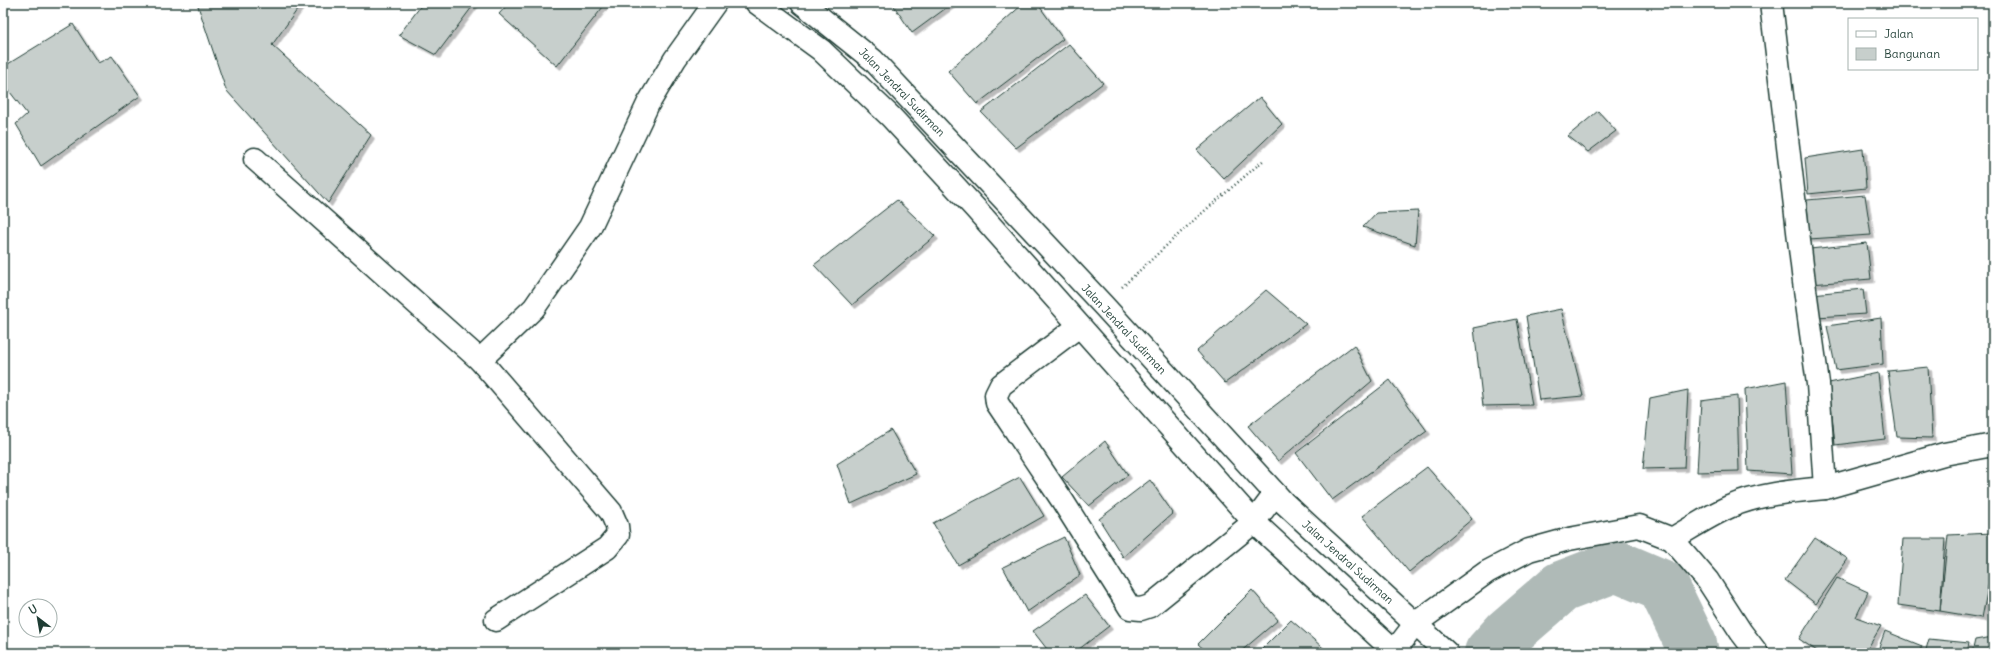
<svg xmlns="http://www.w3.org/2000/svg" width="1996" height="656" viewBox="0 0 1996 656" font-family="Delius,sans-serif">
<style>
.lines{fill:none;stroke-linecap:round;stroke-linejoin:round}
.river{stroke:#afbab7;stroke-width:52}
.building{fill:#c7cfcc;stroke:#1f3d34;filter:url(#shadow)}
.minor-casing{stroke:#1f3d34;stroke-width:25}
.tertiary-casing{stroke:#1f3d34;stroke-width:25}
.trunk-casing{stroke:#1f3d34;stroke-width:25}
.path{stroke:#1f3d34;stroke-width:2.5;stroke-dasharray:1 3;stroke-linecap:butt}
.minor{stroke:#fff;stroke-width:22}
.tertiary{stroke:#fff;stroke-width:22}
.trunk{stroke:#fff;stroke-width:22}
.labels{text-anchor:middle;stroke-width:3;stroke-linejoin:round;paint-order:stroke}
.street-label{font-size:11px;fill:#1f3d34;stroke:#fff}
</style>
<defs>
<filter id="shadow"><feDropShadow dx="3.5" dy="3.5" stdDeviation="0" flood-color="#0004"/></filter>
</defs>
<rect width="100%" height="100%" fill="#fff"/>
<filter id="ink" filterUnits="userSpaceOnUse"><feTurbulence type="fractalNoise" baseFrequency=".025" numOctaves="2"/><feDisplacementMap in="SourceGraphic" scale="8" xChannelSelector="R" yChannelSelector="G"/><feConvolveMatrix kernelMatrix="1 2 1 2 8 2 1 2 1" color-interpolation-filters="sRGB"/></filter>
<g filter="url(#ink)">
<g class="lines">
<polyline class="river" points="1490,653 1508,633 1561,587 1616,566 1663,586 1691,644 1693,653"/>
</g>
<g class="building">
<polygon points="197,3 302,3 272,45 371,135 328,203 226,90"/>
<polygon points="423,3 475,3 436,55 399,35"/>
<polygon points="509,3 606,3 557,66 499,14"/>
<polygon points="892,3 953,3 912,33"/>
<polygon points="1024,3 1037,3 1063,39 977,104 948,71"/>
<polygon points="73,24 98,63 112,56 140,96 41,166 16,124 27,114 3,83 3,67"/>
<polygon points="1069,44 1103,83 1016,148 981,112"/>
<polygon points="1260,97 1282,124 1224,179 1197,150"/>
<polygon points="1598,111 1616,131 1588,152 1568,136"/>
<polygon points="1863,149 1866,188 1808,194 1805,158"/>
<polygon points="1865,195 1871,235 1809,239 1807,200"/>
<polygon points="897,200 935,236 852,305 814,265"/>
<polygon points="1418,211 1415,245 1363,227 1376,213"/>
<polygon points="1867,243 1871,279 1811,284 1810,249"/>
<polygon points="1863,289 1866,314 1816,317 1812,294"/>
<polygon points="1266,290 1306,324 1225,383 1197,351"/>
<polygon points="1561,309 1583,396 1539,400 1526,316"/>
<polygon points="1881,318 1883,364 1836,370 1827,326"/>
<polygon points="1517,319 1532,405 1483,406 1474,328"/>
<polygon points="1354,345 1372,381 1278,461 1248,426"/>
<polygon points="1928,367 1932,438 1897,437 1888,371"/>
<polygon points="1878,373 1885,439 1835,445 1829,383"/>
<polygon points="1390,380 1427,431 1332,500 1296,453"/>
<polygon points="1786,381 1792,474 1748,471 1745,389"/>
<polygon points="1688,390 1684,468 1643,469 1650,398"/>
<polygon points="1737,396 1739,471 1697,472 1701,401"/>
<polygon points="891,430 916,474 851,504 837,464"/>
<polygon points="1105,441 1128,475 1089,506 1062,477"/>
<polygon points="1427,467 1472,519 1409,572 1362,516"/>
<polygon points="1020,477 1044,516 958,565 933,523"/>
<polygon points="1150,480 1173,513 1123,557 1099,519"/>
<polygon points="1993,533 1993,561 1982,618 1940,611 1948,535"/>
<polygon points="1064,537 1080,575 1027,612 1003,567"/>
<polygon points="1815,538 1848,559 1816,604 1785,580"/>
<polygon points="1903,539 1945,539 1940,611 1898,605"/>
<polygon points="1837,578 1868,592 1856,617 1881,626 1865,653 1820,653 1799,639"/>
<polygon points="1252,590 1278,620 1239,653 1208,653 1198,644"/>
<polygon points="1085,595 1109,626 1074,653 1050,653 1033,631"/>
<polygon points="1291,620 1329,653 1258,653"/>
<polygon points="1885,631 1922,646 1919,653 1877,653"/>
<polygon points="1993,637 1993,653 1972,653 1975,640"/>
<polygon points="1929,639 1969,643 1967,653 1925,653"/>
</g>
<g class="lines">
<defs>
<g id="minor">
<polyline points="255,159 480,360 534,308 590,227 648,104 675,59 715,3"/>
<polyline points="1079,326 1001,385 996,395 997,403 1062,500 1130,608 1141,609 1150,606 1254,522 1275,494"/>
<polyline points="480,360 611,512 617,526 618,535 607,548 496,620"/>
<polyline points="1825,488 1944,454 1993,445"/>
<path d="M1672 539C1691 528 1709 516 1729 507 1758 494 1793 491 1825 488L1818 384 1804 282 1771 3"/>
<polyline points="1416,623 1487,572 1529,550 1569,539 1639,526 1672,539 1708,581 1741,632 1757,653"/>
</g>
<polyline id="tertiary" points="1393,653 1416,623"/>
<g id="trunk">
<polyline points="757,3 821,50 891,117 975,208 1254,522 1396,653"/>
<polyline points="802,3 873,60 1103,305 1283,502 1447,653"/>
</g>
</defs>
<use href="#minor" class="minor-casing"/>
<use href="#tertiary" class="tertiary-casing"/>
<use href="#trunk" class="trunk-casing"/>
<polyline class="path" points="1122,287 1194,220 1265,159"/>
<use href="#minor" class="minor"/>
<use href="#tertiary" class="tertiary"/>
<use href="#trunk" class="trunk"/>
</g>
</g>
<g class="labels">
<g class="street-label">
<text transform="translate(902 92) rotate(46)" y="4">Jalan Jendral Sudirman</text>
<text transform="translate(1124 329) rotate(47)" y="4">Jalan Jendral Sudirman</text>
<text transform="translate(1348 562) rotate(42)" y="4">Jalan Jendral Sudirman</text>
</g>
</g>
<rect width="1996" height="656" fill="none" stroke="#fff" stroke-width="16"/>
<rect x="8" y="8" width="1980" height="640" fill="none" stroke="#1f3d34" stroke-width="1.5" filter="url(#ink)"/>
<rect x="1848" y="18" width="130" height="52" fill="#ffffff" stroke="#a5b1ae"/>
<rect x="1856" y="31" width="20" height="6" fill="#ffffff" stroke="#a5b1ae"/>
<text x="1884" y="38" font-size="12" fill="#1f3d34">Jalan</text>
<rect x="1856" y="48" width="20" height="12" fill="#c7cfcc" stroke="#a5b1ae"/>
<text x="1884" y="58" font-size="12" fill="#1f3d34">Bangunan</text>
<g transform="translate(38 618) rotate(329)"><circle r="19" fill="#ffffff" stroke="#a5b1ae"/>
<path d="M0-3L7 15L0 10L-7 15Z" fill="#1f3d34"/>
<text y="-6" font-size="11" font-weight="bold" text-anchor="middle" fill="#1f3d34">U</text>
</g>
</svg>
